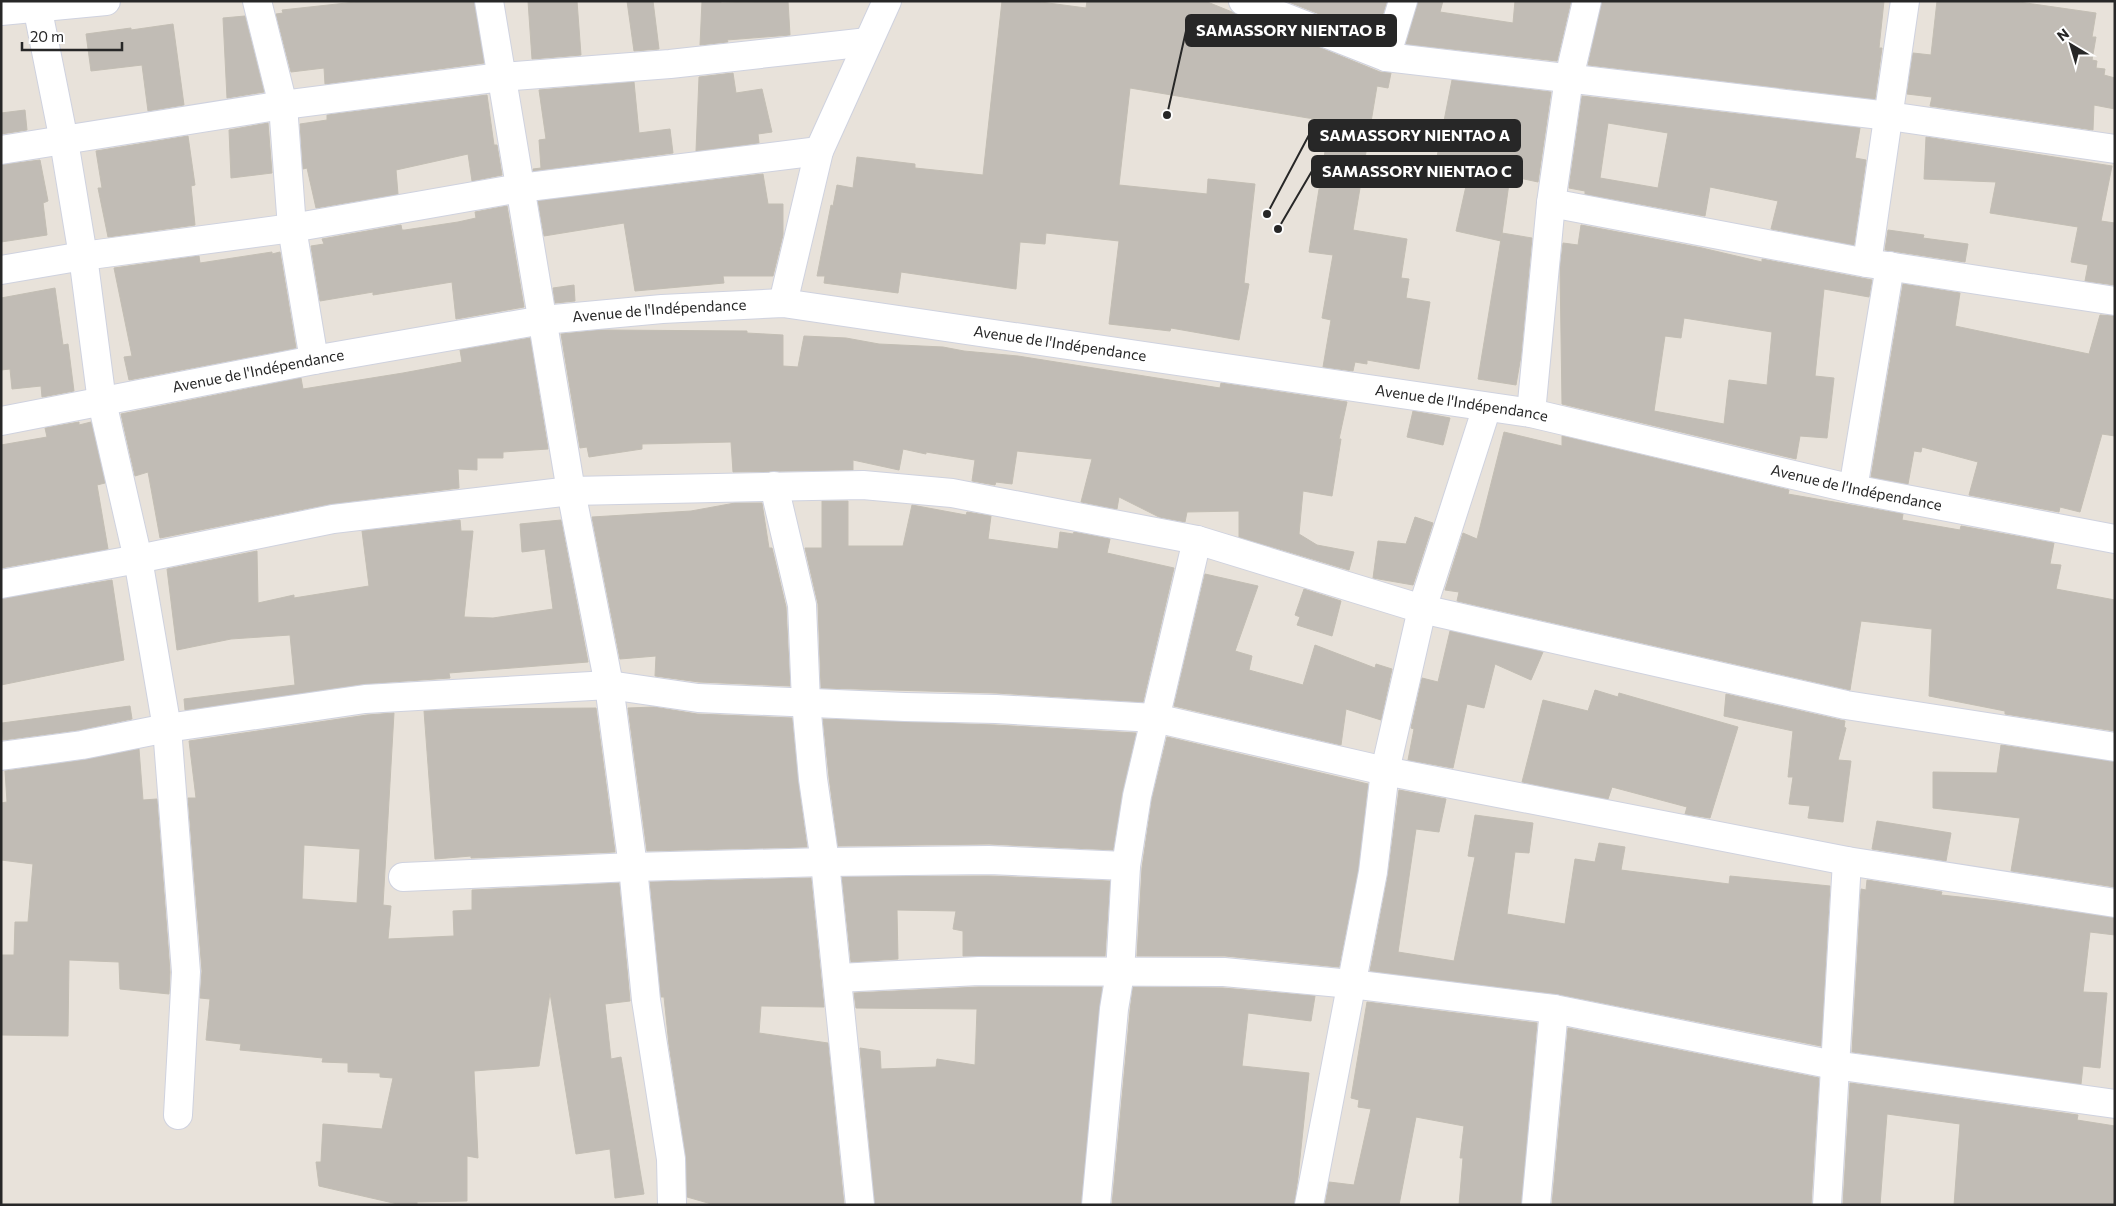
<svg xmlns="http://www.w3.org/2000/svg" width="2116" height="1206" viewBox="0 0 2116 1206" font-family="Commissioner,sans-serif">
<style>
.building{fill:#c1bcb5;stroke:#c3beb4;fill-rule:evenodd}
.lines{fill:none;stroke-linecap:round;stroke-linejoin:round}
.minor-casing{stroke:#cfd2df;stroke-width:30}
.tertiary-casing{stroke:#cfd2df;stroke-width:30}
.secondary-casing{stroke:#cfd2df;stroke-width:30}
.minor{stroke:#fff;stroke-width:28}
.tertiary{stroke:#fff;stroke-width:28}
.secondary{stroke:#fff;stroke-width:28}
.labels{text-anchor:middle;stroke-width:4.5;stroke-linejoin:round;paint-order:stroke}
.street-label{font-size:15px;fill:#272727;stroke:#fff}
.leader{fill:none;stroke:#272727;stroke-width:2}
.callout-dot{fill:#272727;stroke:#fff;stroke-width:2}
.callout{fill:#272727;stroke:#272727;stroke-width:2}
.callout-label{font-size:16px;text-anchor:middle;font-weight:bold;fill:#fff}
</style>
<rect width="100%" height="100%" fill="#e8e2da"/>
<g class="building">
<polygon points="365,1 474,1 484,63 325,84 324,68 291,72 276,14 283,13 282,10"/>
<polygon points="528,1 577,1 581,55 532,59"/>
<polygon points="627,1 653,1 659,49 634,51"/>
<polygon points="702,1 721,1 721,3 788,1 790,35 727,40 728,42 700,45"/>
<polygon points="1002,1 1033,1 1086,8 1087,1 1205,1 1380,72 1391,73 1388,88 1377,86 1353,230 1407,239 1401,278 1409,279 1406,298 1430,302 1419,369 1367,360 1367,364 1355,362 1353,371 1323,367 1331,320 1322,318 1333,255 1309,252 1330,120 1308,118 1130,88 1119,185 1207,194 1208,179 1255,184 1244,283 1249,284 1239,340 1171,328 1170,331 1109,324 1119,241 1046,233 1045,244 1020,242 1016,289 901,272 898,293 824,283 825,276 817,276 831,205 833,206 837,185 853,188 857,157 915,164 915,168 983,175"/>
<polygon points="1286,1 1387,1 1376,36"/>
<polygon points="1418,1 1443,1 1440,12 1513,23 1515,1 1571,1 1557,61 1406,44"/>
<polygon points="1602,1 1884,1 1879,48 1882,48 1875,99 1588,65"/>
<polygon points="1937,1 2012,1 2096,13 2092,37 2096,37 2092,60 2097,61 2096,68 2105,69 2104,75 2115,78 2115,109 2094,105 2093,130 1930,106 1932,97 1907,94 1913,53 1931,55"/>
<polygon points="245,16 264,92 227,98 223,18"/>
<polygon points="173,24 184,105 148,111 142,65 91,71 86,34 131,28 131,30"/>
<polygon points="733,73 736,93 762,89 772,132 758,134 759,143 696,151 699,77"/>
<polygon points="1452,80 1551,92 1538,182 1510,176 1501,241 1456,231 1470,168 1436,162"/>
<polygon points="634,82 639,133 670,129 673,153 533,171 533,169 541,168 539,140 546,139 539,90"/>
<polygon points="487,95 494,145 497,145 502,175 472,181 468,154 396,170 398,194 316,208 307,168 303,169 300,124 327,120 327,115"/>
<path d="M1582 96 1860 128 1855 158 1866 160 1854 245 1771 229 1778 201 1710 187 1705 216 1585 194V191L1569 188ZM1608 123 1668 133 1658 188 1600 178Z"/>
<polygon points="25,110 27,130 1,134 1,113"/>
<polygon points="268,123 272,173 231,178 229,130"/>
<polygon points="188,136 195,185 191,186 195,225 108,237 98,188 102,188 96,151"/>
<polygon points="1926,137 2112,166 2101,221 2115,223 2115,285 2085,281 2088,265 2071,262 2078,227 1990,213 1996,182 1924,179"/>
<polygon points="40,160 48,201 43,203 47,235 1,242 1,165"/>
<polygon points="763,174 768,204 783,204 783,235 773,276 723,276 724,283 635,291 624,223 544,236 538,201"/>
<polygon points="507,206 524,307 456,319 452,282 373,295 373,292 320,301 311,246 324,244 322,239 401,225 402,230 405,230 458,222 476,218 475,212"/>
<path d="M1581 225 1702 248 1762 262V259L1872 280 1869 297 1824 289 1815 376 1834 378 1827 438 1800 436 1796 459 1562 404 1560 268 1563 243 1578 245ZM1684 318 1772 332 1767 385 1729 380 1724 424 1654 411 1665 336 1681 338Z"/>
<polygon points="1888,230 1924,235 1923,238 1968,244 1965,262 1885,250"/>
<polygon points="1502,233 1532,238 1521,356 1516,385 1478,379"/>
<polygon points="272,252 272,254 280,252 296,348 129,380 124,357 132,356 114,268 199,256 200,263"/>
<polygon points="1903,284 1960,293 1955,326 2089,354 2100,315 2115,316 2115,436 2102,434 2080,512 2060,507 2059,512 1969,495 1978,462 1922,447 1921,452 1914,451 1908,484 1871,477"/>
<polygon points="574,285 575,301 555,303 553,288"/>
<polygon points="55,288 63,345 68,344 74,391 42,397 41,386 12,389 10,369 1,370 1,298"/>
<polygon points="601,330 747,331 747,333 783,335 783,366 798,367 804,336 846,338 879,344 943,347 964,351 1018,356 1220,388 1221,383 1347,402 1339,439 1341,439 1332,496 1303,491 1299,534 1317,545 1354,552 1349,570 1239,537 1239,511 1187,512 1185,522 1159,517 1119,497 1117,509 1081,502 1092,459 1017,451 1012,484 996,482 995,485 972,481 975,460 926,452 926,454 903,449 899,470 853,460 853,470 733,472 731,442 642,444 642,449 589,457 587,447 580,448 561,334"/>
<polygon points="530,338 548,449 503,452 503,458 477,458 477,470 458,469 459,488 330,504 160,538 148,472 135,476 121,414 301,378 303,389 403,373 462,362 460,350"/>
<polygon points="1413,411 1450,418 1443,445 1407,437"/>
<polygon points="79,422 79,425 91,422 105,483 97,485 108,549 1,568 1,445 47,437 45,428"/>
<polygon points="1504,432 1562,446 1562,436 1789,490 1788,494 1903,514 1902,520 1960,530 1961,526 2054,543 2050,564 2061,565 2056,589 2115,600 2115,731 2005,714 2005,711 1929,696 1932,629 1861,621 1850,690 1457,601 1459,592 1445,590 1463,533 1477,539"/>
<polygon points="822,501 848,501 848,546 903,546 912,505 966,515 967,512 991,516 988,539 1058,549 1060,532 1073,534 1074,532 1110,539 1107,553 1174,568 1143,702 996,693 821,688 818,604 805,548 822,548"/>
<polygon points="735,503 762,503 769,548 772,548 786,607 790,686 699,682 655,676 656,656 620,659 592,517 691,511"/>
<polygon points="1415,517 1433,523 1413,585 1373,578 1378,541 1406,544"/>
<polygon points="460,520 461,531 473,531 464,617 493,618 553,609 545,549 522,552 520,524 561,520 588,662 449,673 450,678 363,684 185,710 184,699 295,685 290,635 231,639 177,650 167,569 257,551 258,603 294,595 294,598 369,586 362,531"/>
<polygon points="1205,574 1258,586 1235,651 1252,656 1249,670 1303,685 1315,645 1375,668 1376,664 1392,669 1381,720 1346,709 1341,745 1174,706"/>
<polygon points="112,580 124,660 1,685 1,599"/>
<polygon points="1304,589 1341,601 1332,636 1297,625 1300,617 1295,615"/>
<polygon points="1450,631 1543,652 1531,680 1495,664 1484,708 1467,704 1453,768 1408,760 1414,729 1411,728 1422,678 1438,682"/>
<polygon points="1595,690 1618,697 1619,693 1738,727 1710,818 1685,814 1687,807 1612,787 1608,799 1522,782 1543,700 1588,711"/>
<polygon points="1726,694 1845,721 1844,727 1846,728 1838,760 1851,761 1843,822 1808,818 1810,806 1789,804 1793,777 1788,777 1793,731 1724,716"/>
<polygon points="130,706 132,719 79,730 3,740 2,723"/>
<polygon points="654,707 697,714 792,718 798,781 807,847 647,851 628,708"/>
<polygon points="596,708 615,852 471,858 471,856 435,859 424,711 471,709"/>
<path d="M394 713 383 905 391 906 388 939 454 936 453 911 472 910V890L619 883 630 1001 605 1004 611 1059 621 1057 644 1194 615 1198 610 1149 576 1154 550 993 539 1066 474 1071 478 1158 467 1156V1201L417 1202V1205H402L319 1186 316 1162H321L323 1124 382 1129 393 1078 380 1077V1073L348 1072V1063L322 1062 323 1058 240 1050 241 1044 206 1040 210 999 200 998 202 971 188 798H196L189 741 367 715ZM304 845 360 849 357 903 302 899Z"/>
<polygon points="823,719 995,725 1136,733 1122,794 1113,850 989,844 838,846 829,777"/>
<polygon points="1167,737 1368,784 1358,870 1339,967 1225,956 1137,956 1142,868 1152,799"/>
<polygon points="2001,745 2115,762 2115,887 2011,871 2020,818 1933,808 1933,772 1997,773"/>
<polygon points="139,749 143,800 157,799 170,972 169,994 120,989 119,962 69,960 68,1036 1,1035 1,955 14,955 15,922 28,922 33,864 1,860 1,803 7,802 5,771 84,760"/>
<polygon points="1399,790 1446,799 1439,832 1416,829 1398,952 1454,961 1475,857 1468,856 1475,815 1533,823 1529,853 1515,852 1507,914 1565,924 1575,859 1595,862 1599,843 1625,847 1621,870 1729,884 1730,876 1830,886 1821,1046 1557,994 1370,971 1388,875"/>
<polygon points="1877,821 1951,833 1946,861 1872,849"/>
<polygon points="989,876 1110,881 1105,956 963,956 963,931 953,929 956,911 897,910 898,959 851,962 842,877"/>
<polygon points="811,878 824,1007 761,1006 759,1033 828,1043 844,1205 715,1205 687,1197 686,1157 669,1045 664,997 661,997 650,882"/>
<polygon points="1867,880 1942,892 1941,895 1998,901 2115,918 2115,935 2090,932 2083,992 2107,993 2100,1068 2083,1066 2081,1084 1852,1052 1861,889 1866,890"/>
<polygon points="979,987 1102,987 1081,1205 875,1205 860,1048 880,1051 881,1069 936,1067 937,1059 975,1065 977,1009 856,1008 854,993"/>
<polygon points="1133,987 1223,988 1315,996 1311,1021 1248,1013 1242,1066 1309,1073 1298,1177 1294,1205 1112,1205 1130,1011"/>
<polygon points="1367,1002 1537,1023 1521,1205 1459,1205 1463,1158 1460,1158 1464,1126 1416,1117 1399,1205 1325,1205 1329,1182 1354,1185 1371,1109 1358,1107 1359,1100 1351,1098"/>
<polygon points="1568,1028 1819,1078 1811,1205 1552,1205"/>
<polygon points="1850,1083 2078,1115 2077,1120 2115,1126 2115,1205 1954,1205 1960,1124 1887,1114 1880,1205 1843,1205"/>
</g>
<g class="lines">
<defs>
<g id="minor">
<polyline points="36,1 64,141 83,256 102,402 138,559 167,728 186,972 178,1115"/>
<polyline points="257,1 283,105 292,228 314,360"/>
<polyline points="489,1 571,491 609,685 633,867 646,1000 671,1159 672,1205"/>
<polyline points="1243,1 1386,57 1889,116 2115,149"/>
<polyline points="1,11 106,1"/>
<polyline points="1386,57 1403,1"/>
<polyline points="1,150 283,105 501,77 670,64 868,42"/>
<polyline points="1551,203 1867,263 2115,301"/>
<polyline points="1867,263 1905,1"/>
<polyline points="1,270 83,256 292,228 520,188 819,151"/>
<polyline points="1531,413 1551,203 1569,78 1587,1"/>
<polyline points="774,486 802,605 806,702 813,779 825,862 860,1205"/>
<polyline points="1853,489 1890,266"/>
<polyline points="1,584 138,559 333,519 571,491 863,485 952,493 1197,540 1422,609 1846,705 2115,747"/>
<polyline points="1,756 82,745 167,728 365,699 609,685 698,698 905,707 996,709 1155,718 1385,771 1847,861 2115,903"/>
<polyline points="403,877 633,867 825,862 989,860 1126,866"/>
<polyline points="838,978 979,971 1224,972 1351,984 1554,1009 1834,1065 2115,1104"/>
<polyline points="1096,1205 1114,1009 1120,973 1126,866 1137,796 1197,540"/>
<polyline points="1309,1205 1373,872 1385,771 1422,609 1487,407"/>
<polyline points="1536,1205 1554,1009"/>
<polyline points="1827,1205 1847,861"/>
</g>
<polyline id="tertiary" points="783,303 819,151 887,1"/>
<g id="secondary">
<path id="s1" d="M1 421 314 360 543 320 662 309 783 303 1531 413 1853 489 2115 539"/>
</g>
</defs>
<use href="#minor" class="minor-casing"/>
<use href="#tertiary" class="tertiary-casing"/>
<use href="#secondary" class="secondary-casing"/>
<use href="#minor" class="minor"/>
<use href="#tertiary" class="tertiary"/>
<use href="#secondary" class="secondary"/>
</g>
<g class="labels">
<g class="street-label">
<text dy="5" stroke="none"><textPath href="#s1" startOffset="668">Avenue de l'Indépendance</textPath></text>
<text dy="5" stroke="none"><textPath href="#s1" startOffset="1072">Avenue de l'Indépendance</textPath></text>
<text dy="5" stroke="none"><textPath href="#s1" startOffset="262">Avenue de l'Indépendance</textPath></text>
<text dy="5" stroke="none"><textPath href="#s1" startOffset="1478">Avenue de l'Indépendance</textPath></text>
<text dy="5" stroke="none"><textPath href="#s1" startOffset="1882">Avenue de l'Indépendance</textPath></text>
</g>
</g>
<path class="leader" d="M1167 115L1186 31M1267 214L1309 135M1278 229L1312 171"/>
<g class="callout-dot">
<circle cx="1167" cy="115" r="5"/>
<circle cx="1267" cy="214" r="5"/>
<circle cx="1278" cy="229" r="5"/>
</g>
<g class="callout">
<rect x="1186" y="15" width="210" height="31" rx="5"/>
<rect x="1309" y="120" width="211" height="31" rx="5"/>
<rect x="1312" y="156" width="210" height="31" rx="5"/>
</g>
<g class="callout-label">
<text x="1291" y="36">SAMASSORY NIENTAO B</text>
<text x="1415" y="141">SAMASSORY NIENTAO A</text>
<text x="1417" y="177">SAMASSORY NIENTAO C</text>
</g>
<rect width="2116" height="1206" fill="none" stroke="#272727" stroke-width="5"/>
<g transform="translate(2071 45) rotate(322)" stroke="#ffffff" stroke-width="4" paint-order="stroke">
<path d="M0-4L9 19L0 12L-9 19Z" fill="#272727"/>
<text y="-8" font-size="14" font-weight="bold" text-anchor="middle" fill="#272727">N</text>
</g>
<path d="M22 42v8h100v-8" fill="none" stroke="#272727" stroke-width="2.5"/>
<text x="30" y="42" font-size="15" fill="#272727" stroke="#ffffff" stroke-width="4" paint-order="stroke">20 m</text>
</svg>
